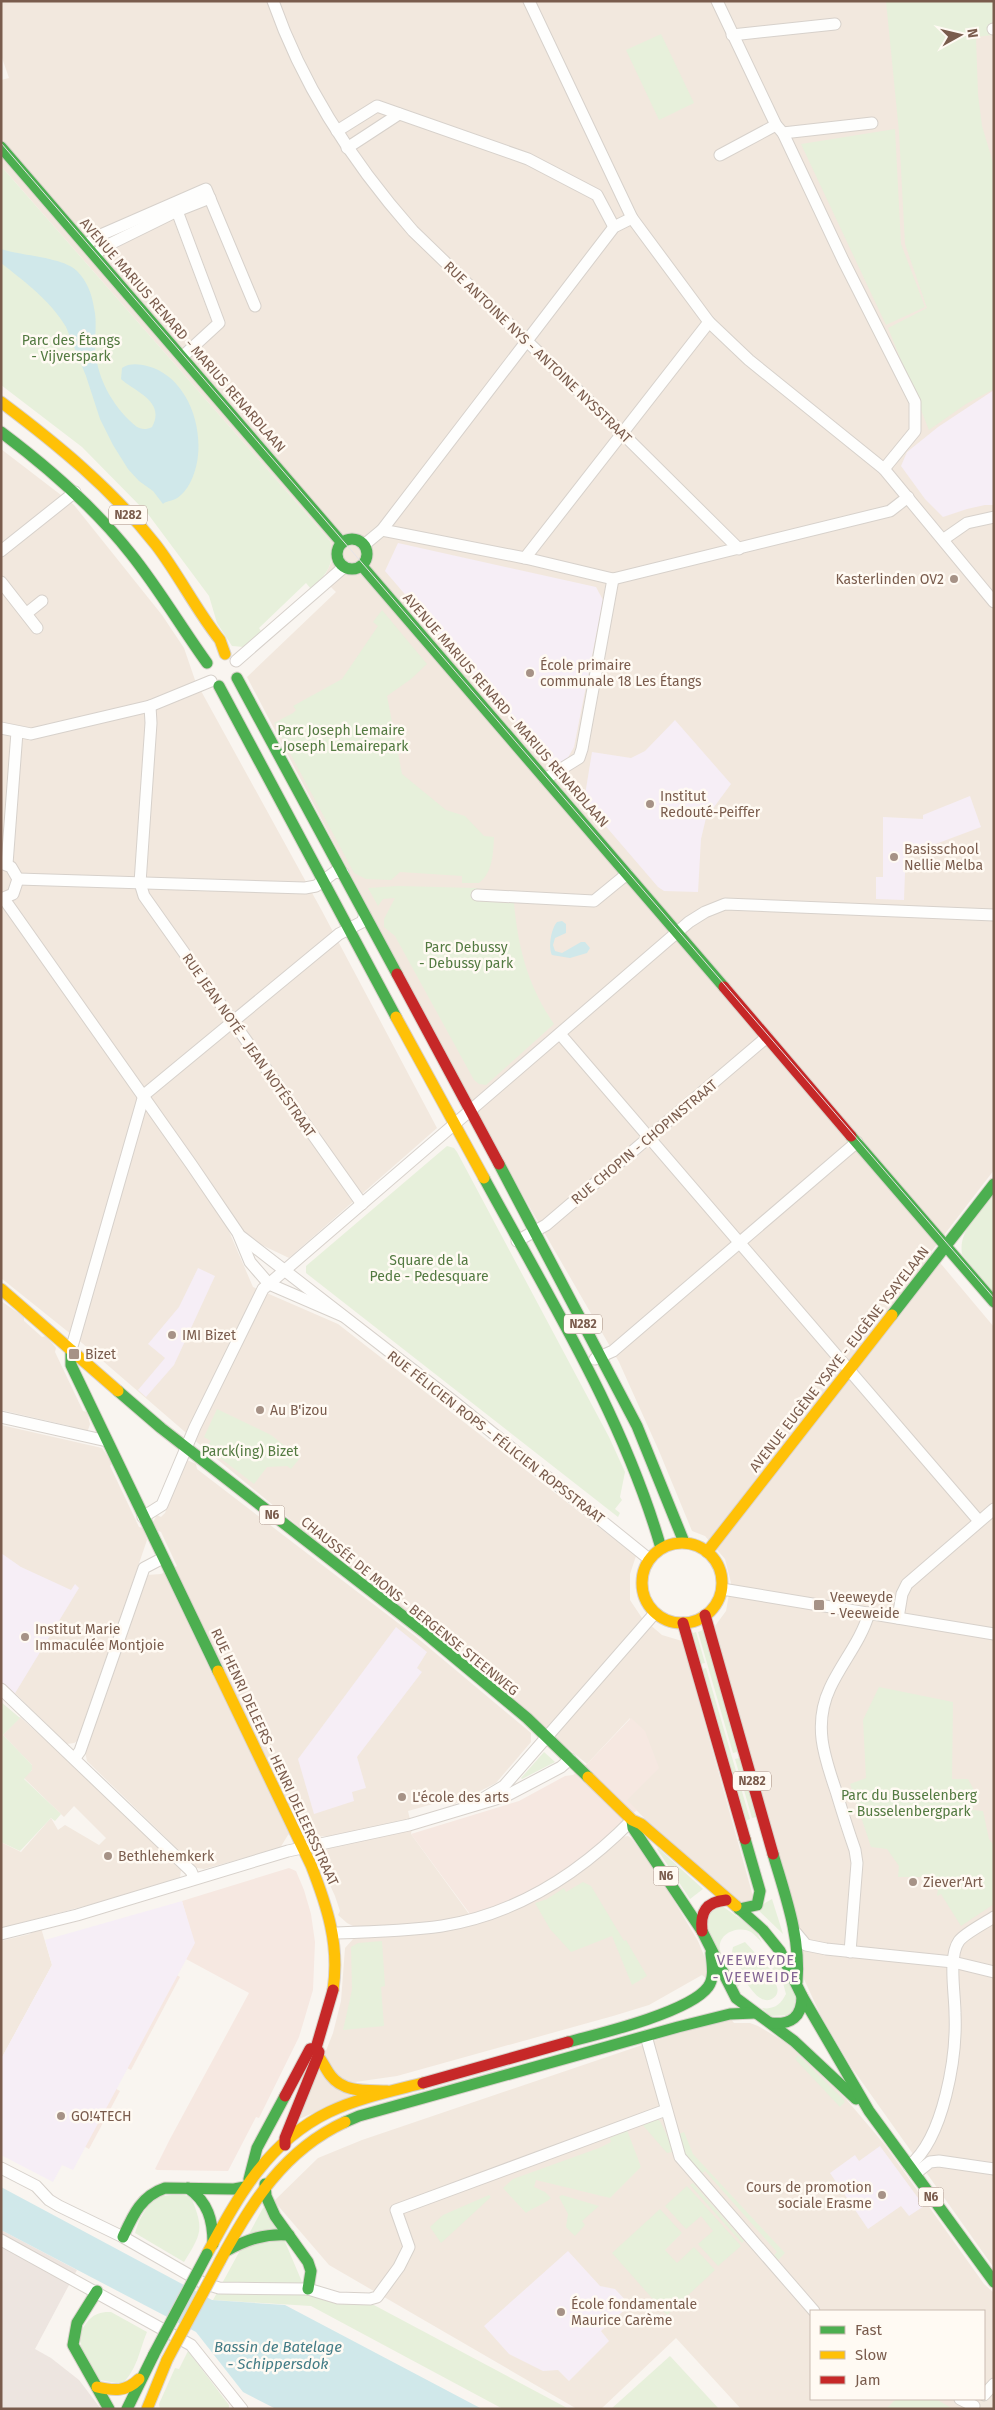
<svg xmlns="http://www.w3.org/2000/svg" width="995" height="2410" viewBox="0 0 995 2410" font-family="'Fira Sans',sans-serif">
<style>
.residential{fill:#f2e8de;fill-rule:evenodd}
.commercial{fill:#f6e8e1}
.industrial{fill:#ede5e0}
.education{fill:#f6eef6}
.green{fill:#e7f0db}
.water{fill:#d0e8ea}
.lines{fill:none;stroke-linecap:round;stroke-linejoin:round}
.street-casing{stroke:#d7d1cb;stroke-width:13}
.fast-casing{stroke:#d9d2cb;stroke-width:13}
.slow-casing{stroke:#d9d2cb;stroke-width:13}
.jam-casing{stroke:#d9d2cb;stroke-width:13}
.street{stroke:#fefefd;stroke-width:11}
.fast{stroke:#4caf50;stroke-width:11}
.slow{stroke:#ffc107;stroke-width:11}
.jam{stroke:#c62828;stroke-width:11}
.tram{stroke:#e6e3e7;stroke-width:1}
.fast-bridge-casing{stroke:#dad1cc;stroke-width:13;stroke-linecap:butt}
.slow-bridge-casing{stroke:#dad1cc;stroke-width:13;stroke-linecap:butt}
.fast-bridge{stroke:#4caf50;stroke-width:11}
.slow-bridge{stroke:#ffc107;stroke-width:11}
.poi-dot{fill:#a69286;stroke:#fffaf3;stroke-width:2}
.labels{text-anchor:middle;stroke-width:5;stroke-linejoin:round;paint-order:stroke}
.shield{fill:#fffaf3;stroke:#a28b7f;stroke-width:1}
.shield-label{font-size:12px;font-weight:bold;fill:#7a5c4d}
.street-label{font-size:14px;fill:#7a5c4d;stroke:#fffaf3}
.park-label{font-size:14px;fill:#537a41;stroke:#fffaf3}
.poi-label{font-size:14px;fill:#7a5c4d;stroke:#fffaf3;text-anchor:start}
.neighbourhood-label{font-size:15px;letter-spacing:1px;fill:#846695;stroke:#fffaf3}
.water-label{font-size:15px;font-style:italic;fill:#437c86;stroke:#fffaf3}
</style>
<rect width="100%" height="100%" fill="#f9f5f0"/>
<g class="residential">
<polygon points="1,1 994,1 994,1170 931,1252 994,1327 994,2268 852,2068 821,2016 803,1977 715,1626 726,1611 731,1583 725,1559 705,1536 692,1531 659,1451 619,1362 477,1116 247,677 336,592 323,579 333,559 330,541 1,166 1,80 9,78 1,55"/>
<polygon points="1,449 74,505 162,615 184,648 195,680 322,911 437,1128 289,1258 228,1229 253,1287 338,1324 636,1556 630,1574 630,1600 642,1618 662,1635 682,1641 754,1900 739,1903 688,1861 627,1801 630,1718 587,1764 206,1450 82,1343 1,1278"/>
<polygon points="1,1301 24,1317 24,1321 42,1337 46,1336 56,1348 55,1352 83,1411 87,1412 90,1424 88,1430 85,1431 73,1429 70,1426 1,1410"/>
<polygon points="1,1425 102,1448 112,1463 110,1466 139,1527 143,1528 147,1540 79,1740 74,1743 67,1744 11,1689 1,1685"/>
<polygon points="187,1460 196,1464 197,1469 415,1636 531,1733 531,1742 496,1783 453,1805 451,1799 408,1811 412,1828 411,1834 469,1914 541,1897 572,1877 622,1837 628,1836 631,1838 655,1869 698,1941 705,1958 707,1979 702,1975 649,2005 613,2016 397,2076 348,2083 351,2097 299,2119 333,2033 341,2001 345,1948 354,1938 357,1928 347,1923 338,1915 340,1911 335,1896 322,1868 319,1867 318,1857 320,1852 330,1843 328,1836 314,1837 306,1834 303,1827 288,1835 280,1848 204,1869 197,1868 87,1761 85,1752 147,1575 161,1574 177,1566 161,1532 155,1530 153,1522 157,1515 161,1517 165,1513 182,1463"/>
<polygon points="20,1717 98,1788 181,1870 180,1877 127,1895 1,1928 1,1842 21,1852 51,1818 58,1830 65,1825 99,1845 106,1838 74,1806 64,1817 24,1778 32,1770 32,1765 3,1735"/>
<polygon points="41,1928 52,1965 1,2059 1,1941 30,1934 33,1930"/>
<path d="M730 2018 734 2023H750L758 2026 787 2043 846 2099 885 2145 984 2284 994 2293V2409H741L676 2338 601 2409H577L329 2265 274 2201 318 2158 362 2140 660 2039ZM811 2311H984V2399H811Z"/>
</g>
<g class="commercial">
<polygon points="631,1718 645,1731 659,1768 627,1800 637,1810 589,1853 549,1881 510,1901 470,1914 411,1834 519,1801 565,1776 573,1775 587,1764"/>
<polygon points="289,1868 296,1871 304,1890 311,1914 315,1942 313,1990 299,2037 259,2118 256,2117 228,2171 157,2170 155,2169 170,2139 249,1993 186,1959 194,1943 182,1901"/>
<polygon points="163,1967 180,1977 131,2070 113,2061"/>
<polygon points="102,2081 120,2091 89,2149 71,2139"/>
</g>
<polygon class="industrial" points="1,2230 77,2270 35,2349 51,2358 79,2380 101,2409 1,2409"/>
<g class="education">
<polygon points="994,390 994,505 985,505 967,509 943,517 925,499 901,466 907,452 938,427"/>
<polygon points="398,543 596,587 603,600 574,747 566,761 550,764 385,571"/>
<polygon points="675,720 731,784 706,818 701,839 698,892 664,891 658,887 584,801 592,752 631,758 645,751"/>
<polygon points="970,796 981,827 933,845 906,845 904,900 876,899 876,877 883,877 883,817 923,819 923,815"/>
<polygon points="198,1268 215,1276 174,1365 146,1397 138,1390 165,1358 148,1344 179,1307"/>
<polygon points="1,1553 21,1567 71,1590 75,1584 79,1588 14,1695 1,1684"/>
<polygon points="396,1627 427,1652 417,1668 422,1672 357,1757 366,1788 352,1792 354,1801 314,1814 298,1759"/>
<polygon points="182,1901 195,1943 73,2170 62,2165 53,2182 1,2155 1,2059 52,1965 45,1940"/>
<polygon points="880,2146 924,2206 909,2216 901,2206 868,2229 830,2173 855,2155 859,2161"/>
<polygon points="568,2251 600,2286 615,2289 630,2305 601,2331 609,2341 569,2381 558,2370 543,2371 509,2354 484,2326"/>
</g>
<g class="green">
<polygon points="886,1 994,1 992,35 976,37 978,94 982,126 994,166 994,389 966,404 929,430 888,328 927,308 905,244 899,132"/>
<polygon points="661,34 694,103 659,120 626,50"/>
<polygon points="895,129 901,244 925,307 886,325 801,144"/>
<path d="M1 166 330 541C336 563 327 574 311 589L306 583 259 628 261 631 244 647 232 646 217 623 209 596 148 514 82 447 1 385Z"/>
<path d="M382 610 427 664 411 679 387 696 402 774 446 810 465 816 484 836 494 837C493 854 493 872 479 883H462V876L400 872 391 880 366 879 354 873 274 723 293 713 296 710 293 706 342 679 378 626 373 622Z"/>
<path d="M398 886 477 888V901L514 903C518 948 528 986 554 1024L486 1085 479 1084 474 1080 395 936 384 927V919L395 898 383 899 378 906 368 888Z"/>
<polygon points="447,1146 454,1148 457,1152 609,1437 625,1472 620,1497 622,1500 615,1509 620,1513 618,1517 306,1273 306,1266"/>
<path d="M994 1194V1295L962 1254C958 1231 980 1211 994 1194Z"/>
<polygon points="217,1409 271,1435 300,1458 291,1469 287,1466 267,1467 254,1484 206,1447 211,1441 204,1437"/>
<polygon points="703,1630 757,1817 752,1818 735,1759 739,1758 737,1752 733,1753 698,1632"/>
<polygon points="696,1632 705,1663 700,1664 702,1669 706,1668 750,1819 745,1821 690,1634"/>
<polygon points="879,1687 953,1702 952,1779 968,1779 976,1794 973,1810 983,1811 989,1839 994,1846 994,1904 961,1926 941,1894 937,1896 938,1889 923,1888 922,1877 898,1877 899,1866 887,1849 871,1847 850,1784 866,1778 863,1720"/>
<polygon points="1,1702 20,1718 3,1735 32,1765 32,1770 24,1779 61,1814 55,1821 51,1818 20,1851 1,1842"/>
<polygon points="544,1752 555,1762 522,1779 521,1778"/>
<polygon points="658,1848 703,1889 690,1899 657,1849"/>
<polygon points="583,1882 591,1886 624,1941 626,1940 647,1976 632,1985 612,1936 571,1952 550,1929 535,1903 547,1899 564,1888 566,1892"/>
<polygon points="772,1899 783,1934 756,1908"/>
<path d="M722 1906 756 1930 762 1943C759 1939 755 1935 751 1932 739 1925 717 1933 720 1950 723 1962 734 1975 743 1982L735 1989 706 1929 707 1914Z"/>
<polygon points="382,1941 385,1986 381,1987 384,2026 343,2030 352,1990 351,1947 358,1943"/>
<path d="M745 1942 771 1970 768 1974C771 1977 776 1982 777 1987 780 1996 770 2003 762 1999 755 1996 749 1986 745 1981L748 1977 731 1957 733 1947Z"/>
<path d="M781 1961 797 1998 791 2015 770 2016 762 2008C774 2010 781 2004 786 1994L783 1983 772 1969Z"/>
<polygon points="798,2055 843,2099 845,2102 840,2107 795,2059"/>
<polygon points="656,2119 660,2121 673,2148 672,2152 667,2153 641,2123"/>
<path d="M627 2130 641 2167 610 2198 536 2180 534 2187 545 2192 551 2198C543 2205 534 2207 526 2213L503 2188 513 2179 599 2148 611 2142 610 2138Z"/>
<polygon points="684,2132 693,2154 785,2253 778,2260 774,2255 777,2252 705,2171 700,2175 685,2156 676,2135"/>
<polygon points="693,2183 744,2241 742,2243 690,2185"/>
<polygon points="687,2186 741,2246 718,2266 698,2244 713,2231 701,2216 686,2229 665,2206"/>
<path d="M181 2194 191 2197C204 2229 202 2233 184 2262L135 2233 139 2221 153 2197Z"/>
<polygon points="489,2195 491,2197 441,2243 430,2227 443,2215"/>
<polygon points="562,2195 599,2206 582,2221 585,2225 575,2236 566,2227 568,2214 559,2197"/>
<polygon points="269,2204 308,2296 372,2304 569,2409 503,2409 311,2306 213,2300 263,2208"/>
<polygon points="660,2209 682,2233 665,2250 677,2263 694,2247 715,2270 667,2315 612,2253"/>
<path d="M111 2312 147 2332C139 2351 138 2368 122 2384L100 2380 82 2350 79 2336C86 2321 93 2311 111 2312Z"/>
<polygon points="188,2351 229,2405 229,2409 160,2409 159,2404 175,2368 179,2369"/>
<polygon points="670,2356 719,2409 611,2409"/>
<polygon points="896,2399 936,2399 953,2409 886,2409"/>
</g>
<g class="water">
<path d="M1 249C22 256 63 257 77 271 87 281 92 294 94 308 97 320 95 333 95 346 96 374 109 400 129 420 136 427 142 432 152 427 166 401 135 392 121 379L122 368C129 363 139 364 147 366 192 377 210 442 191 481 187 489 181 497 173 500 168 502 166 501 163 504L153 491 139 481 128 469 113 445 100 419 86 376 66 327C50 300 25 282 1 263Z"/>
<path d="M562 921 566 924V933L555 938 553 945 555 951 562 953 581 942H585L590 948 587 953 570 958 552 955C548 947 551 929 557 922Z"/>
<polygon points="1,2187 212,2300 285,2305 482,2409 276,2409 243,2392 196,2332 1,2230"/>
</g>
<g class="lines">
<defs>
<g id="street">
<path d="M273 1C303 87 353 163 413 231L621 432 739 549"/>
<polyline points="529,1 632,218 709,322 749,360 884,469 994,602"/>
<polyline points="717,1 776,125 783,133 843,260 915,402 915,431 884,469"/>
<polyline points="993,29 994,29"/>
<polyline points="732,35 835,24"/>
<polyline points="337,131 377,106 528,159 597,195 614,227"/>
<polyline points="783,133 872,123"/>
<polyline points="347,148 399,114"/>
<polyline points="720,155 776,125"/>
<polyline points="177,211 210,198"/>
<polyline points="86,245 96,237 206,189 255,306"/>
<polyline points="95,255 104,247 177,211 219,323 182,357"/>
<polyline points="382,530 525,558 613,579 890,511 908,497"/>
<polyline points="944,539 967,523 994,517"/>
<polyline points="364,545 382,530 614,227 632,218"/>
<polyline points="1,551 75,492"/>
<polyline points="525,558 709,322"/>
<polyline points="1,582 37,628"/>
<polyline points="27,613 42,601"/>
<polyline points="236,661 344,567"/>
<polyline points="150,706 151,723 140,883 144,896 362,1204"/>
<polyline points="1,728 31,734 150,706 211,681"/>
<polyline points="545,779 579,758 582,749 613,579"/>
<polyline points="1,863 11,867 18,879 13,894 1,899"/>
<polyline points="7,864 17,732"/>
<polyline points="18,879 305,888 316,886 335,872 343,873"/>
<polyline points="477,895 594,901 627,874"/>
<polyline points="4,899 191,1164 238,1233 250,1262 269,1284 343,1316"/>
<polyline points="560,1034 979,1521"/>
<polyline points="239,1235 453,1401 649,1559"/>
<polyline points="517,1241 546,1225 767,1037"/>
<polyline points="71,1350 144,1095 339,934 362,922 365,915"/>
<polyline points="595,1359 613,1351 857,1142"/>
<polyline points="1,1417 107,1441"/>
<polyline points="143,1517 162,1505 195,1427 263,1289 689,922 705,912 725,904 994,915"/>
<polyline points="722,1589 994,1634"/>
<polyline points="898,1618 902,1594 907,1584 994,1509"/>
<polyline points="1,1689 191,1871 194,1878"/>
<polyline points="75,1758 80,1751 144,1568 163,1558"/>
<polyline points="484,1798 504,1786 655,1613"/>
<path d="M335 1933C370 1932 407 1931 442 1926 516 1914 580 1873 632 1820"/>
<polyline points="796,1933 806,1945 826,1949 953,1962 994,1972"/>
<polyline points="1,1934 77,1915 288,1851 409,1825 506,1796 561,1767 570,1759"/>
<path d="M850 1952 857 1863 855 1850C848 1830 842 1811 836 1791 824 1756 813 1724 830 1688 842 1662 861 1641 869 1613"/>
<polyline points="646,2036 680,2157 814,2311"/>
<path d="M909 2166C944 2138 957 2056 955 2013 955 1994 948 1956 959 1941 965 1933 985 1923 994 1917"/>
<polyline points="1,2168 36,2186 49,2200 59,2206 123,2237 203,2283 219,2288 308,2289 338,2298 370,2299 377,2297 399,2267 409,2247 396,2210 666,2110"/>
<polyline points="915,2174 930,2162 939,2161 994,2169"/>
<polyline points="1,2240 191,2345 242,2409"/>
<polyline points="984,2395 994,2384"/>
<polyline points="960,2399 974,2406"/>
</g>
<g id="fast">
<polyline points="1,147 342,543"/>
<path d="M1 432C49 468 94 507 131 554 159 589 181 627 207 663"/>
<circle cx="352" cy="554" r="15"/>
<polyline points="362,566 724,987"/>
<polyline points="237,678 397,974"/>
<polyline points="219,686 396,1017"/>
<polyline points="851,1136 994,1302"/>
<polyline points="499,1164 637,1426 684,1542"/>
<path d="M484 1178C549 1298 623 1416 661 1548"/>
<polyline points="892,1315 994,1184"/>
<polyline points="71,1350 71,1365 218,1671"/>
<polyline points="118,1391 161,1428 425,1633 527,1718 588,1777"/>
<polyline points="632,1821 633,1828 702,1931 736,1998 794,2041 856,2099"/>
<path d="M773 1854C785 1895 801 1938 797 1982"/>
<polyline points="736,1906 763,1930 780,1951 802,1996 869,2111 994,2282"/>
<polyline points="739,1909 757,1905 760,1891 745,1839"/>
<path d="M771 2023C791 2025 802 2017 802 1996"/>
<path d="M568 2042C599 2034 690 2012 708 1987 715 1978 712 1964 711 1953"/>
<polyline points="345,2122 359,2116 678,2027 730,2014 755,2013"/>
<polyline points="249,2179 257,2148 285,2096"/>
<polyline points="265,2184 266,2196 275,2216 308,2262 311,2271 308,2289"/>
<path d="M188 2188C208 2202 213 2220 213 2244"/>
<path d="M123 2237C133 2215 141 2196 165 2188L234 2189 245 2187"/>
<path d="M226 2251C246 2240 265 2233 289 2235"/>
<polyline points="97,2291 77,2323 73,2345 109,2409"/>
<polyline points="127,2409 154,2354"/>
</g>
<g id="slow">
<path d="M1 402C57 444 112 489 156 545 179 575 196 610 220 640L225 654"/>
<polyline points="396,1017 484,1178"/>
<polyline points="1,1289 118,1391"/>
<circle cx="682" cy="1583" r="40"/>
<polyline points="707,1552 892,1315"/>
<path d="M218 1671 311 1865C327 1906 340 1945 333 1990"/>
<polyline points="588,1777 632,1820 641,1824 736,1906"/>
<path d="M318 2056C323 2062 326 2070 331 2076 344 2093 368 2090 387 2091"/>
<path d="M207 2254C238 2197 267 2142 329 2112 358 2098 392 2091 423 2083"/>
<path d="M220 2261C251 2203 284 2150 345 2122"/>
<path d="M97 2387C114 2391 126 2392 139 2379"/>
<polyline points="147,2409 167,2360"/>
</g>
<g id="jam">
<polyline points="397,974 499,1164"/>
<polyline points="724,987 851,1136"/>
<polyline points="705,1615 773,1854"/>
<polyline points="683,1623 745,1839"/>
<path d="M702 1931C700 1912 706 1902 726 1900"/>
<polyline points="423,2083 568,2042"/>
<polyline points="285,2096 310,2049 316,2048 333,1990"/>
<polyline points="285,2145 285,2138 318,2056 319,2052 316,2048"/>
</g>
</defs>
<use href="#street" class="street-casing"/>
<use href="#fast" class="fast-casing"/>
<use href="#slow" class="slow-casing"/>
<use href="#jam" class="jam-casing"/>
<use href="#street" class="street"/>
<use href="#fast" class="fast"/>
<use href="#slow" class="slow"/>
<use href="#jam" class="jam"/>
<polyline class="tram" points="1,143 994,1298"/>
<defs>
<polyline id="fast-bridge" points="154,2354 207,2254"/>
<polyline id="slow-bridge" points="167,2360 220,2261"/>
</defs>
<use href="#fast-bridge" class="fast-bridge-casing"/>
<use href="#slow-bridge" class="slow-bridge-casing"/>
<use href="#fast-bridge" class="fast-bridge"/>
<use href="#slow-bridge" class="slow-bridge"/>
</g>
<g class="poi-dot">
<circle cx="954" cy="579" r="5"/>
<circle cx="530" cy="673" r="5"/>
<circle cx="650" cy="804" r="5"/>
<circle cx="894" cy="857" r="5"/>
<circle cx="172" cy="1335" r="5"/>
<rect x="68" y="1348" width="12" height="12" rx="2.5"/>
<circle cx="260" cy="1410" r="5"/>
<rect x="813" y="1599" width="12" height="12" rx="2.5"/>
<circle cx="25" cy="1637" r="5"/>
<circle cx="402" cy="1797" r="5"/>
<circle cx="108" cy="1856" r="5"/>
<circle cx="913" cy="1882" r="5"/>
<circle cx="61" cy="2116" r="5"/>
<circle cx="882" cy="2195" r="5"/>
<circle cx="561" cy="2312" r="5"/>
</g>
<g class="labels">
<g class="shield">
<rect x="109" y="505.5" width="38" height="19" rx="4"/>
<rect x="564" y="1314.5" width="38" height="19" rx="4"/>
<rect x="259.5" y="1505.5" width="25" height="19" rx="4"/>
<rect x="733" y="1771.5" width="38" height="19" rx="4"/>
<rect x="653.5" y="1866.5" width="25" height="19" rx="4"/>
<rect x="918.5" y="2187.5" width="25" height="19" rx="4"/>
</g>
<g class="shield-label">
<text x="128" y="519">N282</text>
<text x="583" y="1328">N282</text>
<text x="272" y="1519">N6</text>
<text x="752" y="1785">N282</text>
<text x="666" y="1880">N6</text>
<text x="931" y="2201">N6</text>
</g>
<g class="street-label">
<text transform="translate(183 335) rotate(49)" y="5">AVENUE MARIUS RENARD - MARIUS RENARDLAAN</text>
<text transform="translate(538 352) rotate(44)" y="5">RUE ANTOINE NYS - ANTOINE NYSSTRAAT</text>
<text transform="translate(506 710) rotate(49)" y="5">AVENUE MARIUS RENARD - MARIUS RENARDLAAN</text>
<text transform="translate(249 1045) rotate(55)" y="5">RUE JEAN NOTÉ - JEAN NOTÉSTRAAT</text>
<text transform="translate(644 1142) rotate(-40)" y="5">RUE CHOPIN - CHOPINSTRAAT</text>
<text transform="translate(839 1359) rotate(-52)" y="5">AVENUE EUGÈNE YSAYE - EUGÈNE YSAYELAAN</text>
<text transform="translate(496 1437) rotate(38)" y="5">RUE FÉLICIEN ROPS - FÉLICIEN ROPSSTRAAT</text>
<text transform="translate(410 1606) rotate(39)" y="5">CHAUSSÉE DE MONS - BERGENSE STEENWEG</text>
<text transform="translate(275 1757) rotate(65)" y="5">RUE HENRI DELEERS - HENRI DELEERSSTRAAT</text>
</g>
<g class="park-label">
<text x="71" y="345">Parc des Étangs<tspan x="71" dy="16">- Vijverspark</tspan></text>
<text x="341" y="735">Parc Joseph Lemaire<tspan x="341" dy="16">- Joseph Lemairepark</tspan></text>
<text x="466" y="952">Parc Debussy<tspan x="466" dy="16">- Debussy park</tspan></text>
<text x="429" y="1265">Square de la<tspan x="429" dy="16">Pede - Pedesquare</tspan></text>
<text x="250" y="1456">Parck(ing) Bizet</text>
<text x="909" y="1800">Parc du Busselenberg<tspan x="909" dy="16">- Busselenbergpark</tspan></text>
</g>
<g class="poi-label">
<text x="944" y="584" text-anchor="end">Kasterlinden OV2</text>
<text x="540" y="670">École primaire<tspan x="540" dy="16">communale 18 Les Étangs</tspan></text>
<text x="660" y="801">Institut<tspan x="660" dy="16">Redouté-Peiffer</tspan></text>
<text x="904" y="854">Basisschool<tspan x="904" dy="16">Nellie Melba</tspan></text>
<text x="182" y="1340">IMI Bizet</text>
<text x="85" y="1359">Bizet</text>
<text x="270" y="1415">Au B'izou</text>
<text x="830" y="1602">Veeweyde<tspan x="830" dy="16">- Veeweide</tspan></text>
<text x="35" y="1634">Institut Marie<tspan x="35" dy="16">Immaculée Montjoie</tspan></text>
<text x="412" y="1802">L'école des arts</text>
<text x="118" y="1861">Bethlehemkerk</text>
<text x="923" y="1887">Ziever'Art</text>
<text x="71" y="2121">GO!4TECH</text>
<text x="872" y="2192" text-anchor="end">Cours de promotion<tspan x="872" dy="16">sociale Erasme</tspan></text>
<text x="571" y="2309">École fondamentale<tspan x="571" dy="16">Maurice Carème</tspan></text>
</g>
<g class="neighbourhood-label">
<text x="756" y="1965">VEEWEYDE<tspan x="756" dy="17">- VEEWEIDE</tspan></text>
</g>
<g class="water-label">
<text x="278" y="2352">Bassin de Batelage<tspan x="278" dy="17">- Schippersdok</tspan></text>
</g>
</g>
<rect width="995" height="2410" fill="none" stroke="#7a5c4d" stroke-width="5"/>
<rect x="810" y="2310" width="175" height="90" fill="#fffaf3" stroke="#cabbb1"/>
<rect x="820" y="2326" width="25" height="8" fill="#4caf50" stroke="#cabbb1"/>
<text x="855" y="2335" font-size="15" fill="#7a5c4d">Fast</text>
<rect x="820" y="2351" width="25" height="8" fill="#ffc107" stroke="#cabbb1"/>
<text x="855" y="2360" font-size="15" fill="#7a5c4d">Slow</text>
<rect x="820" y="2376" width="25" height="8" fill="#c62828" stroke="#cabbb1"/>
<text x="855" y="2385" font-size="15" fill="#7a5c4d">Jam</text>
<g transform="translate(960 35) rotate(82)" stroke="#fffaf3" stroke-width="4" paint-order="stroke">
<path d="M0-4L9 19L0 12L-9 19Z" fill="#7a5c4d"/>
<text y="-8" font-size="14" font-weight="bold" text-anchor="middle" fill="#7a5c4d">N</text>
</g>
</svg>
